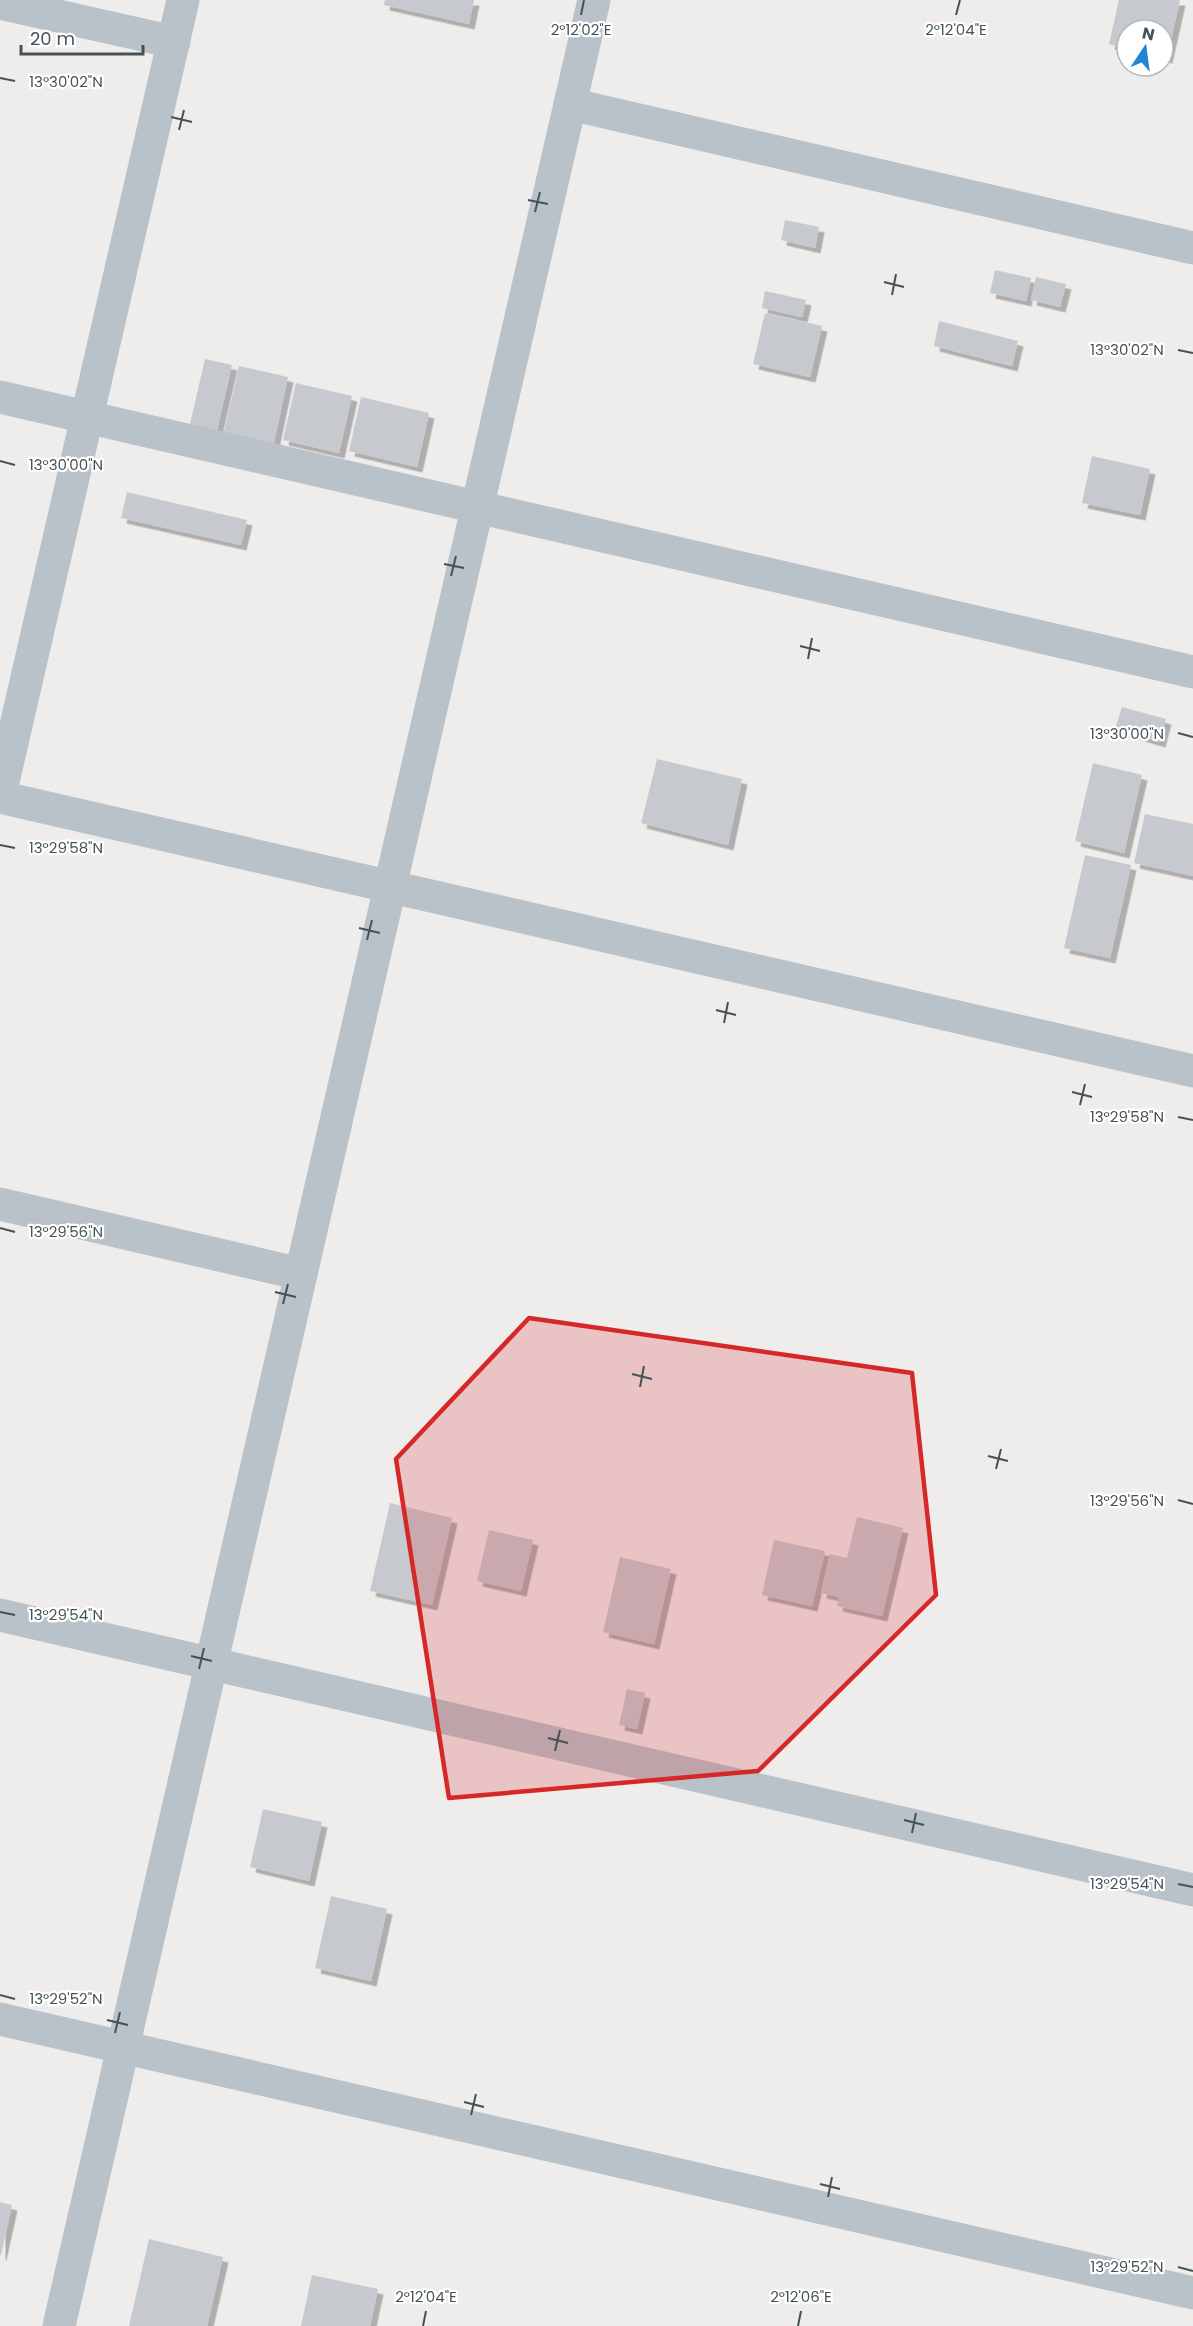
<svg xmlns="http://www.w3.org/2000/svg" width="1193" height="2326" viewBox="0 0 1193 2326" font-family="Poppins,sans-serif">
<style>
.building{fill:#c6cacf;filter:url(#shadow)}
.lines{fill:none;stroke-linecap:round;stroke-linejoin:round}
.minor{stroke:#b8c2c8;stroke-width:33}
.marked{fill:#d62828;fill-opacity:0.2;stroke:#d62828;stroke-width:4.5;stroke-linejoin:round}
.ticks{fill:none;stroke:#455258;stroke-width:2}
.ticks-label{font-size:15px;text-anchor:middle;fill:#455258;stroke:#fff;stroke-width:4.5;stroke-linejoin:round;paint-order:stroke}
</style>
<defs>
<filter id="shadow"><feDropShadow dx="5.5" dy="5.5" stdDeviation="0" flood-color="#0004"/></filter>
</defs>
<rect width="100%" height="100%" fill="#efecec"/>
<g class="building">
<polygon points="385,0 474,0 469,24 384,5"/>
<polygon points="1119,0 1180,0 1167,58 1163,57 1163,30 1127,30 1127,49 1109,44"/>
<polygon points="785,220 819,227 815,248 781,240"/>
<polygon points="995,270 1031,278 1026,301 990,293"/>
<polygon points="1036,277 1066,284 1060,307 1031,300"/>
<polygon points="765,291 806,300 802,317 762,308"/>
<polygon points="765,313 822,326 810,377 753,364"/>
<polygon points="939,321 1018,341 1012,366 934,346"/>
<polygon points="205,359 232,365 216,434 189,428"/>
<polygon points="239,366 288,377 273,447 223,436"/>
<polygon points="296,383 352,396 339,453 283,440"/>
<polygon points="361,397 429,413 417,467 349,451"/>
<polygon points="1092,456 1150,469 1140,515 1082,503"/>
<polygon points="127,492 247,520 241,545 121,518"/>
<polygon points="1122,707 1166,719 1160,742 1115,729"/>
<polygon points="657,759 742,779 728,845 641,823"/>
<polygon points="1093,763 1142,775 1124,853 1075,841"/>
<polygon points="1145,814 1193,824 1193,876 1134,863"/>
<polygon points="1085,855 1131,865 1110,958 1064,948"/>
<polygon points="390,1503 452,1518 432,1605 370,1591"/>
<polygon points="857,1517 903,1528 882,1616 837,1606 839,1597 821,1593 830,1554 847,1558"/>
<polygon points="489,1530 533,1540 521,1591 477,1581"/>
<polygon points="774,1540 825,1551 812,1606 762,1595"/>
<polygon points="620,1557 671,1569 654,1644 603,1632"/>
<polygon points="627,1689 645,1693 637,1729 619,1725"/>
<polygon points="263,1809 322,1822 309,1881 250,1867"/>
<polygon points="331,1896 387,1909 371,1981 315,1968"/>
<polygon points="0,2202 12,2205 1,2255 0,2255"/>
<polygon points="149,2239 223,2257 207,2326 129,2326"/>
<polygon points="312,2275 378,2289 370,2326 301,2326"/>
</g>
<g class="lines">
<g class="minor">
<polyline points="0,3 174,42"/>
<polyline points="570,104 1193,248"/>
<polyline points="0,397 1193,672"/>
<polyline points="0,795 183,0"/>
<polyline points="0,797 1193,1071"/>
<polyline points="0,1204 301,1274"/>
<polyline points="0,1615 1193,1890"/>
<polyline points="0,2019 1193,2293"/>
<polyline points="59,2326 594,0"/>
</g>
</g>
<path class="marked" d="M529 1318 912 1373 936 1595 758 1771 449 1798 396 1459Z"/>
<path class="ticks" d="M581 15 584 0M956 15 960 0M0 78 15 81M171 117 192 122M179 130 184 110M528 200 548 204M535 212 540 192M884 282 904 287M892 295 896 274M1178 350 1193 353M0 461 15 465M444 564 464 568M451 576 456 556M800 646 820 651M808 659 812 638M1178 733 1193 737M0 845 15 848M359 928 380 933M367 940 372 920M716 1010 736 1015M724 1023 728 1002M1072 1092 1092 1097M1080 1105 1085 1084M1178 1117 1193 1120M0 1228 15 1232M275 1292 296 1297M283 1304 288 1284M632 1374 652 1379M640 1387 644 1366M988 1456 1008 1461M996 1469 1001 1449M1178 1500 1193 1504M0 1612 15 1615M191 1656 212 1661M199 1669 204 1648M548 1738 568 1743M555 1751 560 1730M904 1820 924 1825M912 1833 916 1813M1178 1884 1193 1887M0 1995 15 1999M107 2020 128 2025M115 2033 120 2012M464 2102 484 2107M471 2115 476 2094M820 2184 840 2189M828 2197 832 2177M1178 2267 1193 2271M423 2326 426 2311M798 2326 801 2311"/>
<g class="ticks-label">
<text x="581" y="35">2°12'02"E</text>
<text x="956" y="35">2°12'04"E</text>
<text x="66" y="87">13°30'02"N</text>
<text x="1127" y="355">13°30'02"N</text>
<text x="66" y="470">13°30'00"N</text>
<text x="1127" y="739">13°30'00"N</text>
<text x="66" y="853">13°29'58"N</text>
<text x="1127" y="1122">13°29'58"N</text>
<text x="66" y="1237">13°29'56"N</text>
<text x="1127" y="1506">13°29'56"N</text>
<text x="66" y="1620">13°29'54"N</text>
<text x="1127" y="1889">13°29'54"N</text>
<text x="66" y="2004">13°29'52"N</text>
<text x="1127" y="2272">13°29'52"N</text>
<text x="426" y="2302">2°12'04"E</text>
<text x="801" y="2302">2°12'06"E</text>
</g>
<g transform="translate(1145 48) rotate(13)"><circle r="28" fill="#ffffff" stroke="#b5babc" stroke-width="1.5"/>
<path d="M0-4.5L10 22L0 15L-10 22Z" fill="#2185d4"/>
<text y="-9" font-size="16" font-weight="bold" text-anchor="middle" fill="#455258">N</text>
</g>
<path d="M21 45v9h122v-9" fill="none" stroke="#455258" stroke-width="3"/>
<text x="30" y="45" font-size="18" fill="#455258" stroke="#ffffff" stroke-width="4.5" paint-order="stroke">20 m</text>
</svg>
